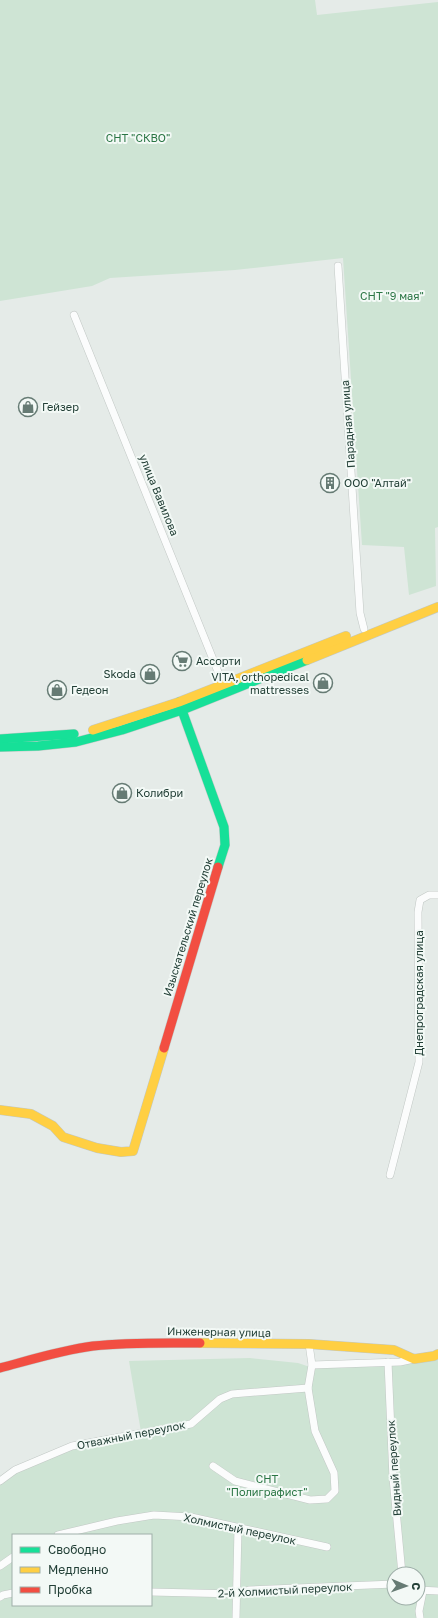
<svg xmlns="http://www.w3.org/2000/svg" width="438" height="1618" viewBox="0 0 438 1618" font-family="'Golos Text',sans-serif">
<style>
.garden{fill:#cee4d4;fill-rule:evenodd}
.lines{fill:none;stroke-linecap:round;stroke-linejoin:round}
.street-casing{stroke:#c2c8c5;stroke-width:8}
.fast-casing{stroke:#c1c8c5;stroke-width:10}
.slow-casing{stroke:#c1c8c5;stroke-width:10}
.jam-casing{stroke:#c1c8c5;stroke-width:10}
.street{stroke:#fbfcfc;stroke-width:7}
.fast{stroke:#16e098;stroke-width:9}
.slow{stroke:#ffcf43;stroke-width:9}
.jam{stroke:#f24e42;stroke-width:9}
.labels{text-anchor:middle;stroke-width:4;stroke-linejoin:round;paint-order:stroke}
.park-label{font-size:11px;fill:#2b7645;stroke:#f3f9f6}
.poi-label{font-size:11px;fill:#223f36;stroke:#f3f9f6;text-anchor:start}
.street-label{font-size:11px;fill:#223f36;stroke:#f3f9f6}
</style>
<rect width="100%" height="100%" fill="#e5ebe8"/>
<g class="garden">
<polygon points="0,0 315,0 317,15 438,2 438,527 435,528 436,586 409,595 404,547 362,545 343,258 235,270 110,278 92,286 0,301"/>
<path d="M250 1358 298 1363 313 1368 386 1365 438 1360V1618H0V1480L56 1450 141 1432 129 1361ZM13 1535H151V1605H13ZM394 1574H418V1598H394Z"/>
</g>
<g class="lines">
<defs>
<g id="street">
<polyline points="338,266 360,613 364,629"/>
<polyline points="74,315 223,684"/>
<polyline points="390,1175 419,1062 418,912 420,900 429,895 438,895"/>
<polyline points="388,1362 393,1478 402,1574"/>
<polyline points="312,1365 400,1362 414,1359"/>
<polyline points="213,1466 235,1481 310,1500 327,1499 335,1491 334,1473 315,1431 308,1388 312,1365 309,1344"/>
<polyline points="0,1481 15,1470 72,1446 191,1424 220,1399 232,1394 308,1388"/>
<polyline points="58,1535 117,1521 154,1515 191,1517 327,1547"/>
<polyline points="0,1566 13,1557"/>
<polyline points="418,1590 438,1591"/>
<polyline points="151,1592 237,1594 249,1590 394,1584"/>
<polyline points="0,1597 3,1595 13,1593"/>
<polyline points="236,1618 238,1528"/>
<polyline points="420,1618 419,1611 423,1591"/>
</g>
<g id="fast">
<polyline points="179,702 224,827 225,845 218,867"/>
<polyline points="0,739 74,734"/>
<polyline points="0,747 38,746 76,742 122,730 182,710 307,660"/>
</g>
<g id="slow">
<polyline points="307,660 438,607"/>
<polyline points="93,730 179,702 346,636"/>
<polyline points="0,1110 31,1114 53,1126 63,1137 97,1148 121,1152 133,1151 164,1048"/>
<polyline points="200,1343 309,1344 394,1350 414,1359 434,1356 438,1354"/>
</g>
<g id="jam">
<polyline points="164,1048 218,867"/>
<path d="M0 1368C30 1360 62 1350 93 1346 128 1342 165 1343 200 1343"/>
</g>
</defs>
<use href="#street" class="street-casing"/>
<use href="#fast" class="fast-casing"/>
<use href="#slow" class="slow-casing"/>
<use href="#jam" class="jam-casing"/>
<use href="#street" class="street"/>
<use href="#fast" class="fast"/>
<use href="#slow" class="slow"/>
<use href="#jam" class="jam"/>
</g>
<defs>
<symbol id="shop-ring" viewBox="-11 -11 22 22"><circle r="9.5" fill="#f3f9f6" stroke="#667b74" stroke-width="1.5"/><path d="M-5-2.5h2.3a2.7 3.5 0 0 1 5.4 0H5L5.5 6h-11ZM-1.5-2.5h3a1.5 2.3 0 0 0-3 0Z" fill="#667b74"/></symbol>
<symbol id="building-ring" viewBox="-11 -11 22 22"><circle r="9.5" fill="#f3f9f6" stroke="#667b74" stroke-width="1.5"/><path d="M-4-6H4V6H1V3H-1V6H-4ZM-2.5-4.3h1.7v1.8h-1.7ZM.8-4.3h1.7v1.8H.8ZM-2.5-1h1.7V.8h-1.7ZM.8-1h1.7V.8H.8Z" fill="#667b74"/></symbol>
<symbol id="supermarket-ring" viewBox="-11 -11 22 22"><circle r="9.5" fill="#f3f9f6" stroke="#667b74" stroke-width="1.5"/><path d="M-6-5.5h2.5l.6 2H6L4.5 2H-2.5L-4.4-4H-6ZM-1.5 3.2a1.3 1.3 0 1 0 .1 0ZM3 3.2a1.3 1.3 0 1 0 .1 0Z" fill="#667b74"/></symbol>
</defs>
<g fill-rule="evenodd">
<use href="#shop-ring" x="17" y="396" width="22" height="22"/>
<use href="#building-ring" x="319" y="472" width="22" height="22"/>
<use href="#supermarket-ring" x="171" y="650" width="22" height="22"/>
<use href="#shop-ring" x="139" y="663" width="22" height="22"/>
<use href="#shop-ring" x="312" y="672" width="22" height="22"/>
<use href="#shop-ring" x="46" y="679" width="22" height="22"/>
<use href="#shop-ring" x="111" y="782" width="22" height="22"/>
</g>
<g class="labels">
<g class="park-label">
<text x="138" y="142">СНТ "СКВО"</text>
<text x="392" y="300">СНТ "9 мая"</text>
<text x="267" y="1483">СНТ<tspan x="267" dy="13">"Полиграфист"</tspan></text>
</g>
<g class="poi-label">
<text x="42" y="411">Гейзер</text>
<text x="344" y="487">ООО "Алтай"</text>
<text x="196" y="665">Ассорти</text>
<text x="136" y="678" text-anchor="end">Skoda</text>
<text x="309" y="681" text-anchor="end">VITA, orthopedical<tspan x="309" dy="13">mattresses</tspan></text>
<text x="71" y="694">Гедеон</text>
<text x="136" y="797">Колибри</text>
</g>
<g class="street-label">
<text transform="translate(348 424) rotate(-94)" y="4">Парадная улица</text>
<text transform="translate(159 495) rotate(68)" y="4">улица Вавилова</text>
<text transform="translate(188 927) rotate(-73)" y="4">Изыскательский переулок</text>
<text transform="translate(419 993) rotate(-90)" y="4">Днепроградская улица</text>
<text transform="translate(219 1332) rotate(1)" y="4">Инженерная улица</text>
<text transform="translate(131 1435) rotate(-11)" y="4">Отважный переулок</text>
<text transform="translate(394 1468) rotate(-94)" y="4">Видный переулок</text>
<text transform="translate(240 1529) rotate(12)" y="4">Холмистый переулок</text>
<text transform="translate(285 1590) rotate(-3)" y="4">2-й Холмистый переулок</text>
</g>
</g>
<rect x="12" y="1534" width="140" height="72" fill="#f3f9f6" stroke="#9fafa9"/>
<rect x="20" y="1547" width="20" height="6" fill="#16e098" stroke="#9fafa9"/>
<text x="48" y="1554" font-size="12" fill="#223f36">Свободно</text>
<rect x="20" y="1567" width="20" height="6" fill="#ffcf43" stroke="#9fafa9"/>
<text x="48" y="1574" font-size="12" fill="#223f36">Медленно</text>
<rect x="20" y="1587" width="20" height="6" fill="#f24e42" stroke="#9fafa9"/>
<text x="48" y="1594" font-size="12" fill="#223f36">Пробка</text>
<g transform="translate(406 1586) rotate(92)"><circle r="19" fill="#f3f9f6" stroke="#9fafa9"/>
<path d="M0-3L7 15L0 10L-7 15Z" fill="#667b74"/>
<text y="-6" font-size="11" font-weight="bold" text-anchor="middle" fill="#223f36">С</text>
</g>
</svg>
